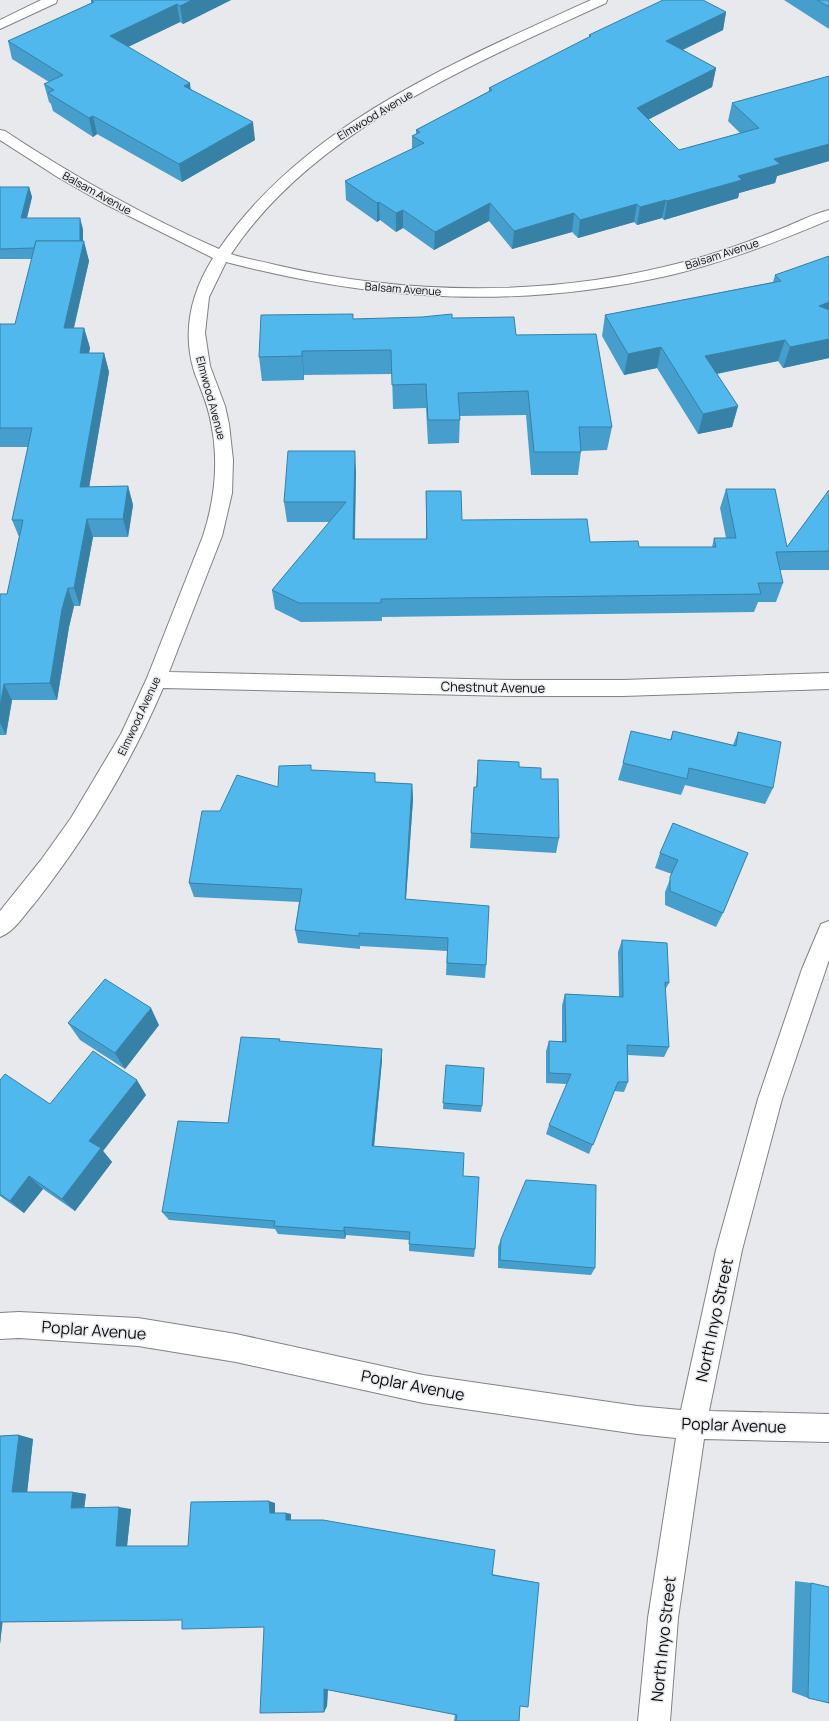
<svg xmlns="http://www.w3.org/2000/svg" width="829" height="1721" viewBox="0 0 829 1721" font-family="Manrope,sans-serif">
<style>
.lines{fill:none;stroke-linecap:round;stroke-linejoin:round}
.street-casing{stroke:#808284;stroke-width:2}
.street{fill:#fff;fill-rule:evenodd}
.wall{fill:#459ecc}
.shaded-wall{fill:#3881a6}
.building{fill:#50b8ed;stroke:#3881a6}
.labels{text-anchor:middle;stroke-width:3;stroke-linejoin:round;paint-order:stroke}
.far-street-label{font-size:11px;fill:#0d0e0f;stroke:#e7e9ec}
.street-label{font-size:13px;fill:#0d0e0f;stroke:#e7e9ec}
.near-street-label{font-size:16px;fill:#0d0e0f;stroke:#e7e9ec}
</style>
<rect width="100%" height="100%" fill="#e7e9ec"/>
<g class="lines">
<defs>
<g id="street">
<polygon points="41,0 57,0 56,3 0,29 0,20"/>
<path d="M591 0H607L606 3C474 64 314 129 231 254 245 259 261 261 276 265 408 296 552 297 684 262 718 253 751 241 783 228 798 222 813 214 829 210V220C777 242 725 262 671 275 518 310 376 301 226 262L209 297 205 333 210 366 225 406 229 424 233 460 232 493 222 536 169 672 514 680H623L829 673V689L623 696H514L163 688C130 765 86 838 34 904 24 915 14 932 0 937V911L41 860 71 818 121 734 147 678 203 536C215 499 219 461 211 423 208 404 200 388 194 371 182 331 191 293 213 258L103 203 59 178 0 140V130L5 131C73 176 144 216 219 249 306 123 455 62 591 0Z"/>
<polygon points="829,921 829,960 782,1099 742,1250 709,1411 829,1414 829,1442 704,1439 678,1618 670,1721 638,1721 648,1618 676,1438 637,1434 423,1403 236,1362 138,1346 19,1338 0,1339 0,1313 19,1312 138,1318 236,1334 423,1375 637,1406 681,1410 716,1250 758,1099 802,969 821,924"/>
</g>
</defs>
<use href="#street" class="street-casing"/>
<use href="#street" class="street"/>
</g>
<g class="wall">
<polygon points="91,0 231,0 183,24 180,22 128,47 191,89 255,140 182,182 97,134 93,137 53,111 51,104 49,102 44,84 49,82 12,59 8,41 91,3"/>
<polygon points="784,0 829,0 829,29"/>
<polygon points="726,12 723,30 683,50 716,68 712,87 648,119 679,150 740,133 728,121 732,103 829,76 829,161 777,176 775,183 739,193 738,198 664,220 662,218 637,225 634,222 578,238 572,232 512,249 489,221 434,250 403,228 396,232 380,220 377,222 346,200 345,181 412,149 412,136 416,134 416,130 489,91 489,88 589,37 589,35"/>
<polygon points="0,187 29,187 32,197 27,218 83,229 83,241 89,261 74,328 84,328 90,348 89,353 104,353 109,372 89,487 128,486 133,505 128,537 93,537 80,606 74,606 69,627 57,700 12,700 6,735 0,735 0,594 7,594 19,537 12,520 28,447 0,447 0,324 15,324 32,259 0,259"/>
<polygon points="829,256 829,358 783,368 778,361 717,374 738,406 732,427 698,434 657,368 624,375 602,336 605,315 773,282 775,275"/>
<polygon points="452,318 516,335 612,427 607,450 581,451 578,475 531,475 526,415 460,416 459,443 428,444 426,408 393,409 392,374 304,375 304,380 262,381 259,357 353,319"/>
<polygon points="356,471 355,539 426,539 426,491 462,520 590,542 639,547 712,547 714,538 726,538 720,508 726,489 787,547 829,490 829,570 780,570 783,583 776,602 758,602 754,612 382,617 382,621 301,622 275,609 272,590 330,522 287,522 284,502"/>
<polygon points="673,731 733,745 738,732 773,788 765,804 685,785 681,795 618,780 623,763 670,740"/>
<polygon points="478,760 519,767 541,779 559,838 556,853 470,848 474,787 476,787"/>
<polygon points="312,770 376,782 412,784 413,799 406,899 486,965 485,978 446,975 447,951 360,946 360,949 298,943 295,930 299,902 194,897 189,883 220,811 278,787"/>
<polygon points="660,853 748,853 723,913 716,927 665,905 665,892 672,874 655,868"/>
<polygon points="622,940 669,983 665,990 669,1047 664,1057 628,1055 628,1082 624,1092 614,1091 589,1154 546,1134 549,1125 567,1084 546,1083 546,1051 549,1041 562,1042 562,1005 565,994 619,997 618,952"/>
<polygon points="68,1023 159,1025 125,1069 80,1040"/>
<polygon points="280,1039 280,1042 382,1060 374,1147 463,1176 475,1249 474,1257 409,1251 409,1240 346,1235 345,1239 278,1234 275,1229 169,1220 162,1212 228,1123"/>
<polygon points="446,1065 482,1106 481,1112 443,1109"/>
<polygon points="0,1080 50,1104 146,1095 103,1151 112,1162 75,1211 43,1189 24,1213 0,1196"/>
<polygon points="501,1239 595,1268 591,1275 498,1268 498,1247"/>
<polygon points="19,1435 33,1439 27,1492 73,1492 86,1494 84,1508 131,1509 127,1546 188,1546 275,1503 275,1513 286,1513 291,1514 291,1520 492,1574 539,1583 520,1706 519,1721 454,1721 455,1714 328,1690 327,1706 324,1712 264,1627 182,1620 2,1622 0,1644 0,1436"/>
<polygon points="795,1581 811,1583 808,1698 792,1692"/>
</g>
<g class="shaded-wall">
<polygon points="192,0 231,0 183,24 180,6"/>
<polygon points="177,4 180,22 113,54 110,36"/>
<polygon points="726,12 723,30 663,59 666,41"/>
<polygon points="716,68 712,87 634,127 637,108"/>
<polygon points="190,83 192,101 184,86"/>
<polygon points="93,116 97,134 93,137 89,118"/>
<polygon points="253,122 255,140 182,182 179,164"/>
<polygon points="829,144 829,161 777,176 775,183 739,193 738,198 664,220 667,201 738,176 774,159"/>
<polygon points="29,187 32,197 24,229 21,218"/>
<polygon points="666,200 662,218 637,225 640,207"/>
<polygon points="379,202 380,220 377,222 377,203"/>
<polygon points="490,203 489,221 434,250 435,232"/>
<polygon points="637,204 634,222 578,238 580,220"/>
<polygon points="403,210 403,228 396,232 396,213"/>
<polygon points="574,213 572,232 512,249 514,231"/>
<polygon points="80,218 83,229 83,245 84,241 89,261 69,348 64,328 80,248"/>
<polygon points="829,302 829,320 819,306"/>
<polygon points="84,328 90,348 85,373 80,353"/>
<polygon points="829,339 829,358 783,368 790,347"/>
<polygon points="785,340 778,361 700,377 705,356"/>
<polygon points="661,347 657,368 624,375 628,354"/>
<polygon points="302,351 304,375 304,380 302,356"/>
<polygon points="104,353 109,372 86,505 80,487"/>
<polygon points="738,406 732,427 698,434 703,414"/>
<polygon points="355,451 356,471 354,558 353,539"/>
<polygon points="128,486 133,505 128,537 123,519"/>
<polygon points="87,519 93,537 80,606 74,588"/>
<polygon points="68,588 74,606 69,627 57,700 50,683 62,609"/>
<polygon points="4,684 12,700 6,735 0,723 0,707"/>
<polygon points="412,784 413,799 405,912 405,899"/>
<polygon points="151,1008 159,1025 125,1069 115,1053"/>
<polygon points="382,1049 382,1060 373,1156 372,1146"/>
<polygon points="137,1080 146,1095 103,1151 112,1162 75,1211 62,1199 89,1141"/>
<polygon points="29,1176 43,1189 24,1213 10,1201"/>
<polygon points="344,1227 346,1235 345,1239 344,1231"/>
<polygon points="19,1435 33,1439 27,1494 12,1492"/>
<polygon points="73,1492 86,1494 84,1510 71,1508"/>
<polygon points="269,1501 275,1503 275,1514 270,1513"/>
<polygon points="119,1507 131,1509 127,1546 116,1546"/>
<polygon points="286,1513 291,1514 291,1521 286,1520"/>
<polygon points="3,1619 0,1644 0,1620"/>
<polygon points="328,1683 327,1706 324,1712 324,1689"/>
</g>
<g class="building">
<polygon points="91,0 192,0 180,6 177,4 110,36 190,83 184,86 253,122 179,164 93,116 89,118 48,93 54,90 44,84 63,75 8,41 94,2"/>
<polygon points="663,0 703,0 726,12 666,41 716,68 637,108 679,150 759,128 732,103 829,76 829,144 774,159 780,164 738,176 742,180 667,201 666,200 640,207 637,204 580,220 574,213 514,231 490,203 435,232 403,210 396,213 379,202 377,203 345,181 424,143 412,136 420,132 416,130 492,90 489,88 591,36 589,35"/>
<polygon points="817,0 829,0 829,7"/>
<polygon points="0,187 29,187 21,218 80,218 80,241 36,241 34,248 0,249"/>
<polygon points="36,241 84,241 64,328 84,328 80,353 104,353 80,487 128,486 123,519 87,519 74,588 68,588 62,609 50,683 4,684 0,707 0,594 7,594 23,520 12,520 32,428 0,428 0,324 15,324"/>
<polygon points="829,256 829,302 819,306 829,310 829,339 790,347 785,340 705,356 738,406 703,414 661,347 628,354 605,315 781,281 775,275"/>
<polygon points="353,314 353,319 422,317 452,314 452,318 514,317 516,335 596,334 612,427 579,427 581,452 534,452 528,391 458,393 460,420 428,420 426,384 392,385 391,350 302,351 302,356 259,357 261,315"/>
<polygon points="288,451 355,451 353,539 427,539 426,491 461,491 462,520 587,519 590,542 638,541 639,547 716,547 714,538 736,538 726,489 775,489 787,547 829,490 829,551 776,552 783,583 758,583 761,594 381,599 381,603 299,603 272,590 346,502 284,502"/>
<polygon points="631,731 671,740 673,731 736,746 738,732 781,742 773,788 689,768 687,779 623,763"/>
<polygon points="478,760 519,762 519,767 541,768 541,779 558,779 559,838 471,833 474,787 477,787"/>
<polygon points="311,765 311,770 375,773 375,782 412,784 405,899 489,906 486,965 447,963 448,938 359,933 359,936 295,930 302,889 189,883 202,811 220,811 237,775 278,787 279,766"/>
<polygon points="673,823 748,853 723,913 670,891 670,877 678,860 660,853"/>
<polygon points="622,940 667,943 669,983 665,982 669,1047 627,1045 628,1082 618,1082 593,1145 549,1125 571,1074 549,1073 549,1041 566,1042 565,994 623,997"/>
<polygon points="105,979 151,1008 115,1053 68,1023"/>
<polygon points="241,1037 280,1039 279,1041 382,1049 372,1146 464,1153 463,1176 479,1177 475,1249 409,1244 410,1232 344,1227 344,1231 274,1226 275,1221 162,1212 178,1121 228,1123"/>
<polygon points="93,1051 137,1080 89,1141 101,1148 62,1199 29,1176 10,1201 0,1194 0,1080 5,1074 50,1104"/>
<polygon points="446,1065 484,1068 482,1106 443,1103"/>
<polygon points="526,1180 596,1185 595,1268 500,1260 501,1239"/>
<polygon points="19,1435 12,1492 73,1492 71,1508 119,1507 116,1546 188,1546 191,1502 269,1501 270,1513 286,1513 286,1520 323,1520 495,1550 492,1575 539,1583 528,1707 520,1706 519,1721 456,1721 457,1715 324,1689 324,1712 260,1713 264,1627 182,1629 182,1620 0,1622 0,1436"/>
<polygon points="811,1583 829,1587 829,1703 808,1698"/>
</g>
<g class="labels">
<g class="far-street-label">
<text transform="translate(375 115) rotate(-31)" y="4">Elmwood Avenue</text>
<text transform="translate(97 193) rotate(29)" y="4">Balsam Avenue</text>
<text transform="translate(722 254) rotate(-18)" y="4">Balsam Avenue</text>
<text transform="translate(403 289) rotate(4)" y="4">Balsam Avenue</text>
<text transform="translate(211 398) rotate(75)" y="4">Elmwood Avenue</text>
<text transform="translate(139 716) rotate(-65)" y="4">Elmwood Avenue</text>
</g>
<g class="street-label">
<text transform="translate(493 687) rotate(1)" y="5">Chestnut Avenue</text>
</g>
<g class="near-street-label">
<text transform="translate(714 1320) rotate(-78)" y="6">North Inyo Street</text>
<text transform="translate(94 1330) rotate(4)" y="6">Poplar Avenue</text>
<text transform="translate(413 1385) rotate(11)" y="6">Poplar Avenue</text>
<text transform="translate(734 1425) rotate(2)" y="6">Poplar Avenue</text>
<text transform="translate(663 1639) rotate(-84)" y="6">North Inyo Street</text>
</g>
</g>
</svg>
